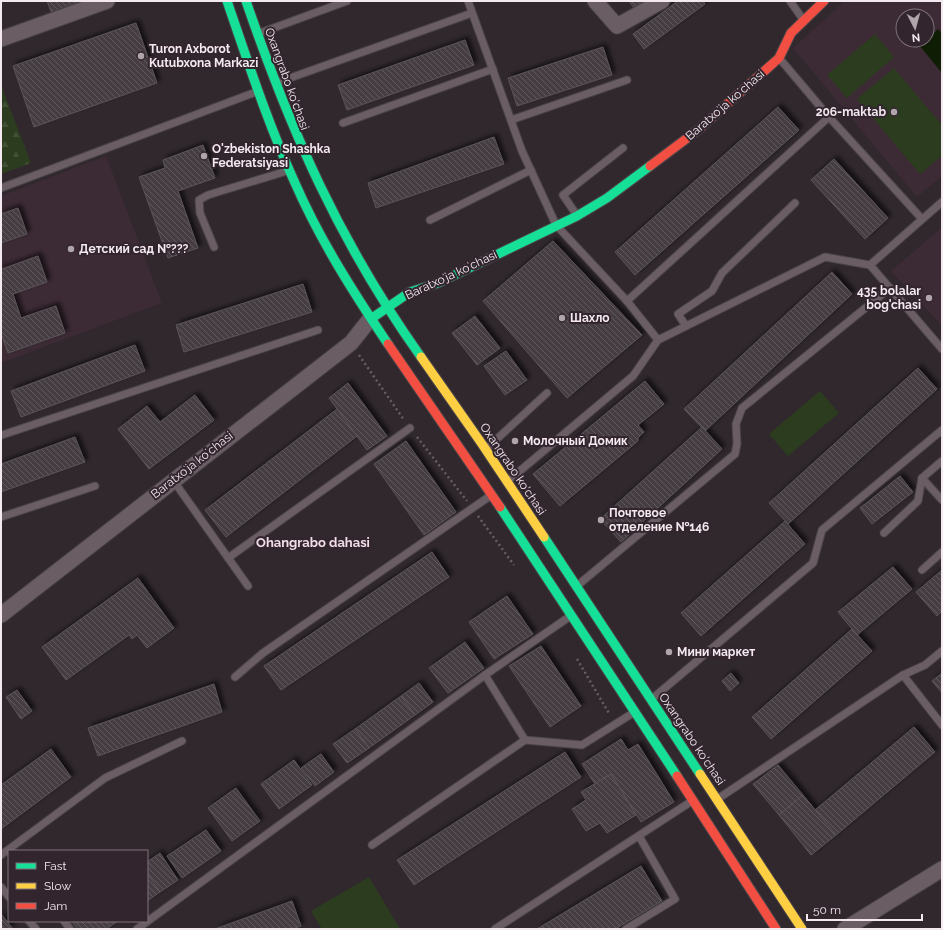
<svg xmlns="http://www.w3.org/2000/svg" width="943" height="930" viewBox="0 0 943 930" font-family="Raleway,sans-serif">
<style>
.built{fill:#3c2a35;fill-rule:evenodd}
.forest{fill:url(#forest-firs)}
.pitch{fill:#2c3c1e}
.water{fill:#0e1d04}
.building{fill:url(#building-back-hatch);stroke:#5a5357;filter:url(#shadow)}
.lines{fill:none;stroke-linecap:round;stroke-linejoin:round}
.lane-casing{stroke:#4a4448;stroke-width:9}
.street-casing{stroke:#4a4448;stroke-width:17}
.fast-casing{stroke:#4a4448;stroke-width:11}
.slow-casing{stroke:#4a4448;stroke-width:11}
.jam-casing{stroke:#4a4448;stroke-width:11}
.path{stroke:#675e63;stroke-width:2.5;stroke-dasharray:2 3;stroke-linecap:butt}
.lane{stroke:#6a5d64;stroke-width:7}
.street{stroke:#6a5d64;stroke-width:15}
.fast{stroke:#16e098;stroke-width:9}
.slow{stroke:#ffcf43;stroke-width:9}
.jam{stroke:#f24e42;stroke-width:9}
.poi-dot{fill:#afa5ab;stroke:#33252e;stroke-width:1.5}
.labels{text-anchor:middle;stroke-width:4;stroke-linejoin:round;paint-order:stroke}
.poi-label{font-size:12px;font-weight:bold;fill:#f3e9ef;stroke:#33252e;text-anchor:start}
.street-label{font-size:12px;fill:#f3e9ef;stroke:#33252e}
.neighbourhood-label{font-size:13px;font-weight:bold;fill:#f0dde7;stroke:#33252e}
</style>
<defs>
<pattern id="forest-firs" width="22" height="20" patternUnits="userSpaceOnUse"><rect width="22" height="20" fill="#2c3c1e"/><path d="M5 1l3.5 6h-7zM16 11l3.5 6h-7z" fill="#414f34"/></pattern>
<pattern id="building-back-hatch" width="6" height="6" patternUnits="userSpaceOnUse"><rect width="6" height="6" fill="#453e42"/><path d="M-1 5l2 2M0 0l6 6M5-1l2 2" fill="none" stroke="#605a5e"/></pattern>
<filter id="shadow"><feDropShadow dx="3.5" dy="-3.5" stdDeviation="2" flood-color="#0009"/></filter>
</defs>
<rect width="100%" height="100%" fill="#30282d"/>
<g class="built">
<path d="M845 1H942V176L917 197 793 48ZM903 16H927V40H903Z"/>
<polygon points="106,156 162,303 1,363 1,196"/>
<polygon points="942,227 942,326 891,271"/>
</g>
<polygon class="forest" points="1,85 31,163 1,174"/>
<g class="pitch">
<polygon points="875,34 894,57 847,98 827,75"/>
<polygon points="894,68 942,125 942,156 920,174 857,99"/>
<polygon points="820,391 839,413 788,456 769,434"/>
<polygon points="369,877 400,929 322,929 311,911"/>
</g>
<polygon class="water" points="938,29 942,33 942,73 919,45 927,40"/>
<g class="building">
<polygon points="47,1 87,1 52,14"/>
<polygon points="629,1 644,1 634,8"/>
<polygon points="678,1 703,1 705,4 644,49 633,34"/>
<polygon points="136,23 157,83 34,127 13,66"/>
<polygon points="465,40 474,65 347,110 338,85"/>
<polygon points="603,47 612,75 517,106 508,78"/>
<polygon points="778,107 799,130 635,275 615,252"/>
<polygon points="494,137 504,164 376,208 368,183"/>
<polygon points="203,145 215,178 178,191 198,248 168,258 139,177 165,168 163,160"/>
<polygon points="834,159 888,218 865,239 811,180"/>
<polygon points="18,208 27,234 1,243 1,214"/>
<polygon points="553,241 642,335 567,398 483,301"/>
<polygon points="38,256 47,282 13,294 21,318 56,306 65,333 8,353 1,333 1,266 2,269"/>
<polygon points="832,272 852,294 705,431 684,409"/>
<polygon points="303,284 312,312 184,352 176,325"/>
<polygon points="475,316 500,348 477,365 452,333"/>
<polygon points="135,345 145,371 21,417 11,391"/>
<polygon points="506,351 527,380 505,395 484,366"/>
<polygon points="918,368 937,389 788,524 769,503"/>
<polygon points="645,381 664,404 638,425 644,432 638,438 638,441 560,506 533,474"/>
<polygon points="348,383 387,436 367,450 329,398"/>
<polygon points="195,395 214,420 149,469 118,429 147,406 160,422"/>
<polygon points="337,409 357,436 226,537 205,510"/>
<polygon points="702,427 722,449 621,542 600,519"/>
<polygon points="75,437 85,462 1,492 1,464"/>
<polygon points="406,441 456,512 424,535 374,464"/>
<polygon points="900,476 913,492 872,524 860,508"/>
<polygon points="785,521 805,544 701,636 681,613"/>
<polygon points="432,552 449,577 281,690 264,666"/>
<polygon points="893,567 912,589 857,635 838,612"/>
<polygon points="942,570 942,611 937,616 916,592"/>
<polygon points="138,578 174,628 147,648 137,635 132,639 129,635 66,680 42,647"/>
<polygon points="507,596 533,634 494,659 469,622"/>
<polygon points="852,629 872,651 771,739 752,717"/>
<polygon points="465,642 484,668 448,693 429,668"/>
<polygon points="541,646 581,706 550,727 509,666"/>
<polygon points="731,673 739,683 730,691 722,681"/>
<polygon points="942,673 942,693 932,681"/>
<polygon points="419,683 433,702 415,715 401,696"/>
<polygon points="214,684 222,712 98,756 88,728"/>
<polygon points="17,690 32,711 21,719 6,697"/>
<polygon points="401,696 415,715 369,748 355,729"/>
<polygon points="914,727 935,752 836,835 815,810"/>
<polygon points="355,729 369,748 347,763 333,744"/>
<polygon points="621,739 628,750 638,744 674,802 641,822 611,774 595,784 582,764"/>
<polygon points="51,749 71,777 1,829 1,785"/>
<polygon points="565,752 581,777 414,885 397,860"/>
<polygon points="321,754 334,772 315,786 301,768"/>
<polygon points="294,760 312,785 279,809 261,784"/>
<polygon points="778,765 803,795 779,815 753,784"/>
<polygon points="611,774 636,815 607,833 600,823 586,831 572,809 586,800 581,792"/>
<polygon points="236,788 260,821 232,841 208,808"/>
<polygon points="803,795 836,835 811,855 779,815"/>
<polygon points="206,830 221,851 182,878 167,856"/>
<polygon points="160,853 178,880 160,892 147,873 147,862"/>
<polygon points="641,866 662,901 615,929 537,929"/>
<polygon points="147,873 160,892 147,901"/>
<polygon points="292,901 301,926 292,929 215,929"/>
<polygon points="1,914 13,929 1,929"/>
<polygon points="72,921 118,921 106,929 77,929"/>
</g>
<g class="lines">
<defs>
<g id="lane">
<polyline points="468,1 522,151 556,225 627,301 658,340"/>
<polyline points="790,1 802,18"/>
<polyline points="260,33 347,1"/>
<polyline points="780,59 829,117 922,219"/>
<polyline points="276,83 472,13"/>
<polyline points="511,120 627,80"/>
<polyline points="343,123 493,69"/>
<polyline points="1,188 256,92"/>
<polyline points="576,214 563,195 623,148"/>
<polyline points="430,220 531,170"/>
<polyline points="214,247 200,213 199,200 208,195 287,171"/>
<polyline points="870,265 942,349"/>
<polyline points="627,301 829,117"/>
<polyline points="686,326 678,314 712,291 722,273 795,203"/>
<polyline points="2,435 318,330"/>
<polyline points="487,448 547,393"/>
<polyline points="942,461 922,478 942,500"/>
<polyline points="173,480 248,586"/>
<polyline points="509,480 633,376 658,340 825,257 870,265 942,202"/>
<polyline points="1,517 95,486"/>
<polyline points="884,533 918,501 922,478"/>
<polyline points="228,558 410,428"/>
<polyline points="922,570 942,552"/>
<polyline points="578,585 735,454 737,444 736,424 742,408 890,288"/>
<polyline points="942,651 925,665 903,675 942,725"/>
<polyline points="485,675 525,740"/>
<polyline points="235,677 263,653 490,496"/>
<polyline points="653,698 813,563 822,530 942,430"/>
<polyline points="719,798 903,675"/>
<polyline points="372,845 525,740 582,745 633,713"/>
<polyline points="1,855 105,778 182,741"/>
<polyline points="1,887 9,897"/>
<polyline points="29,921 36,929"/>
<polyline points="64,921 70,929"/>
<polyline points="137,929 485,675 569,617"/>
<polyline points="495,929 692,801"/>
<polyline points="626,929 675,899 639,836"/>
</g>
<g id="street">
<polyline points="595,1 617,26 662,1"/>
<polyline points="1,39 107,1"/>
<polyline points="1,615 351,343 370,319"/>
<polyline points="845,929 942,869"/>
</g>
<g id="fast">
<path d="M227 1C248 62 268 124 295 183 320 240 353 292 388 344"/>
<path d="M246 1C291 132 340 243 421 357"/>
<polyline points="375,316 410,292 438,283 577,216 607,198 650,166"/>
<polyline points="500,507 677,776"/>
<polyline points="544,537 700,774"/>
</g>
<g id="slow">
<polyline points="421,357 482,444 544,537"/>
<polyline points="700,774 802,929"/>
</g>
<g id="jam">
<polyline points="650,166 698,130 779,58 791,33 824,1"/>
<polyline points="388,344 500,507"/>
<polyline points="677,776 776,929"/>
</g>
</defs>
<use href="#lane" class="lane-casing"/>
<use href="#street" class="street-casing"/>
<use href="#fast" class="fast-casing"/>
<use href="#slow" class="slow-casing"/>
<use href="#jam" class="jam-casing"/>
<g class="path">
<polyline points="359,355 404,420"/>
<polyline points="417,437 467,501"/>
<polyline points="478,516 514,565"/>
<polyline points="577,659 610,715"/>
</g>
<use href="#lane" class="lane"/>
<use href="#street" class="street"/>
<use href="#fast" class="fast"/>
<use href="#slow" class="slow"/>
<use href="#jam" class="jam"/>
</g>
<g class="poi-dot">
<circle cx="141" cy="56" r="4"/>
<circle cx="894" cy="112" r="4"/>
<circle cx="204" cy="156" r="4"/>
<circle cx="71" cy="249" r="4"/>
<circle cx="929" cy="298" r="4"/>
<circle cx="562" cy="318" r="4"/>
<circle cx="515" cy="441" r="4"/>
<circle cx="601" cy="520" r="4"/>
<circle cx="669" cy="652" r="4"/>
</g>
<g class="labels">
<g class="poi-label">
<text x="149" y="53">Turon Axborot<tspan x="149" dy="14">Kutubxona Markazi</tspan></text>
<text x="886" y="116" text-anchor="end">206-maktab</text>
<text x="212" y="153">O'zbekiston Shashka<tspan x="212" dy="14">Federatsiyasi</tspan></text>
<text x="79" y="253">Детский сад №???</text>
<text x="921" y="295" text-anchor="end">435 bolalar<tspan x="921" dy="14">bog'chasi</tspan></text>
<text x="570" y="322">Шахло</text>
<text x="523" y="445">Молочный Домик</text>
<text x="609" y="517">Почтовое<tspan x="609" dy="14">отделение №146</tspan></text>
<text x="677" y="656">Мини маркет</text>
</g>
<g class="street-label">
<text transform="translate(287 79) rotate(70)" y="4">Oxangrabo ko'chasi</text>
<text transform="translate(725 105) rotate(-41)" y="4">Baratxoʻja koʻchasi</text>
<text transform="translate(451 275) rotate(-25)" y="4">Baratxoʻja koʻchasi</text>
<text transform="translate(192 465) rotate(-38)" y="4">Baratxoʻja koʻchasi</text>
<text transform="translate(513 469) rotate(56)" y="4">Oxangrabo ko'chasi</text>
<text transform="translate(692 739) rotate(56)" y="4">Oxangrabo ko'chasi</text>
</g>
<g class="neighbourhood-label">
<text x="313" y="547">Ohangrabo dahasi</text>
</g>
</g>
<rect width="943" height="930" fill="none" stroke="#f3e9ef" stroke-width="4"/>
<rect x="8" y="850" width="140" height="72" fill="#33252e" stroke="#80737b"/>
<rect x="16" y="863" width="20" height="6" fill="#16e098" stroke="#80737b"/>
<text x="44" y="870" font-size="12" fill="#f3e9ef">Fast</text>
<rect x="16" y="883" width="20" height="6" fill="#ffcf43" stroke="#80737b"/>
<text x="44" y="890" font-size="12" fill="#f3e9ef">Slow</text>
<rect x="16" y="903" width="20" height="6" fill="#f24e42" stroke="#80737b"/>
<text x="44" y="910" font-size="12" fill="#f3e9ef">Jam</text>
<g transform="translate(915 28) rotate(174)"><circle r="19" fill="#33252e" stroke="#80737b"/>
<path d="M0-3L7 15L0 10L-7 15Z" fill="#afa5ab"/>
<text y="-6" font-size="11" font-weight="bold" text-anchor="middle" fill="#f3e9ef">N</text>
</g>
<path d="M807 914v6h115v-6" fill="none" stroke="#f3e9ef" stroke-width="2"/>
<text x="813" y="914" font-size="12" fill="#f3e9ef" stroke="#33252e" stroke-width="3" paint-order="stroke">50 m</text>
</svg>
